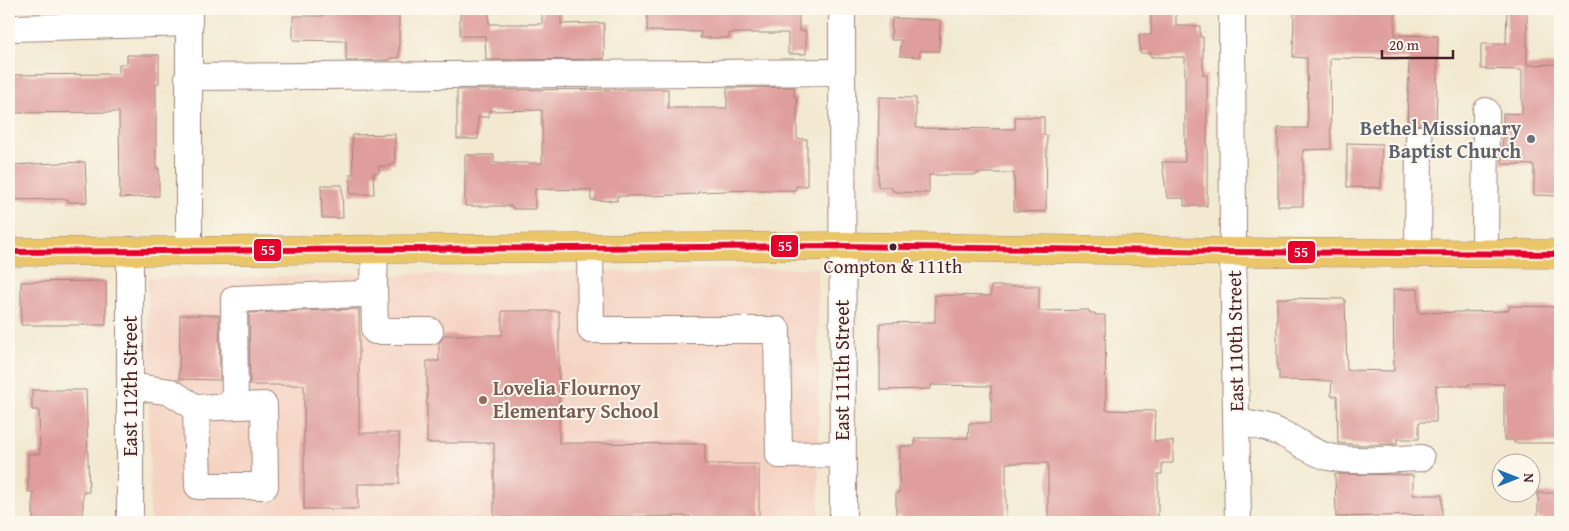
<svg xmlns="http://www.w3.org/2000/svg" width="1569" height="531" viewBox="0 0 1569 531" font-family="'Gentium Book Plus',serif">
<style>
.built{fill:#f5d3c2}
.building{fill:#df9d9b}
.lines{fill:none;stroke-linecap:round;stroke-linejoin:round}
.minor-casing{stroke:#9e847e;stroke-width:28}
.major-casing{stroke:#9e847e;stroke-width:29}
.minor{stroke:#fff;stroke-width:26}
.major{stroke:#ebc669;stroke-width:28}
.bus-1-casing{stroke:#fbf7ec;stroke-width:10}
.bus-1{stroke:#e4002b;stroke-width:6}
.worship-dot{fill:#6b7280;stroke:#fbf7ec;stroke-width:2}
.bus-dot{fill:#4a1f2b;stroke:#fbf7ec;stroke-width:2}
.education-dot{fill:#8d6e63;stroke:#fbf7ec;stroke-width:2}
.labels{text-anchor:middle;stroke-width:4;stroke-linejoin:round;paint-order:stroke}
.bus-label{font-size:19px;fill:#4a1f2b;stroke:#fbf7ec}
.worship-label{font-size:20px;font-weight:bold;fill:#5b616d;stroke:#fbf7ec;text-anchor:end}
.street-label{font-size:20px;fill:#4a1f2b;stroke:#fbf7ec}
.education-label{font-size:20px;font-weight:bold;fill:#785e54;stroke:#fbf7ec;text-anchor:start}
.line-badge{stroke:#fbf7ec;stroke-width:2}
.badge-label{font-size:14px;text-anchor:middle;font-weight:bold;fill:#fff}
</style>
<rect width="100%" height="100%" fill="#fbf7ec"/>
<filter id="ink" filterUnits="userSpaceOnUse"><feTurbulence type="fractalNoise" baseFrequency=".02" numOctaves="2"/><feDisplacementMap in="SourceGraphic" scale="10" xChannelSelector="R" yChannelSelector="G"/><feConvolveMatrix kernelMatrix="1 2 1 2 8 2 1 2 1" color-interpolation-filters="sRGB"/></filter>
<filter id="wash" filterUnits="userSpaceOnUse"><feTurbulence type="fractalNoise" baseFrequency=".0096" numOctaves="4" result="noise"/><feDisplacementMap in="SourceGraphic" scale="20" xChannelSelector="R" yChannelSelector="G"/><feGaussianBlur stdDeviation="1.12" result="paint"/><feColorMatrix in="noise" values="0 0 0 0 0 0 0 0 0 0 0 0 0 0 0 0 0 1.4 0 .05"/><feComposite in="paint" operator="in"/></filter>
<g filter="url(#wash)">
<rect width="100%" height="100%" fill="#f2e9d0"/>
<polygon class="built" points="818,268 819,522 150,522 148,278"/>
<g id="blocks">
<g class="building">
<polygon points="323,9 399,9 399,58 390,58 390,60 346,61 346,41 293,40 293,16 323,16"/>
<polygon points="460,9 489,9 489,24 542,24 542,9 561,9 561,24 604,23 604,59 486,60 485,36 460,36"/>
<polygon points="647,9 799,9 799,31 806,31 806,54 788,54 788,33 729,33 729,38 700,38 701,32 647,31"/>
<polygon points="1151,9 1176,9 1176,26 1200,26 1200,37 1203,37 1203,75 1207,75 1207,206 1184,206 1184,198 1167,198 1162,162 1185,162 1185,57 1151,57 1151,53 1140,53 1139,35 1151,35"/>
<polygon points="1294,9 1395,9 1395,35 1438,36 1436,130 1430,129 1426,126 1420,124 1407,129 1409,59 1330,58 1331,149 1303,150 1303,206 1278,206 1278,128 1308,128 1307,58 1293,57"/>
<polygon points="1507,9 1527,9 1527,65 1560,64 1560,196 1534,195 1534,165 1502,164 1503,113 1522,114 1522,70 1481,69 1481,44 1506,44"/>
<polygon points="892,18 940,20 939,51 920,51 920,57 900,56 901,40 891,40"/>
<polygon points="127,55 159,55 159,83 156,84 156,168 159,168 159,196 120,198 119,112 9,113 9,75 119,74 119,64 127,64"/>
<polygon points="794,87 794,97 797,97 797,139 807,139 807,186 796,186 796,190 752,190 698,192 698,194 649,196 617,196 617,201 591,200 591,190 535,189 535,209 513,209 512,206 465,206 465,155 494,155 494,163 542,163 542,110 489,111 489,117 478,117 478,139 457,139 457,90 668,89 668,108 727,108 727,88"/>
<polygon points="879,97 916,98 916,128 1015,129 1015,117 1044,117 1044,135 1047,135 1046,212 1014,211 1014,173 977,173 977,175 929,175 929,193 896,192 896,191 892,191 892,187 878,187"/>
<polygon points="395,134 395,163 391,163 391,166 379,166 379,173 373,173 374,194 350,194 350,174 353,174 352,135"/>
<polygon points="1347,143 1382,144 1381,188 1347,187"/>
<polygon points="85,162 87,202 68,202 68,199 9,200 9,165"/>
<polygon points="321,185 342,185 343,218 322,218"/>
<polygon points="106,281 106,325 21,325 21,282"/>
<polygon points="991,286 1039,286 1039,311 1089,310 1090,313 1095,313 1095,315 1105,315 1106,410 1155,411 1154,441 1173,441 1173,463 1162,463 1162,474 1158,474 1158,522 1048,522 1048,463 1006,463 1006,522 900,522 901,517 896,517 896,493 899,493 900,446 915,446 915,438 968,438 969,423 991,423 991,386 931,385 931,389 880,390 880,323 935,322 935,295 991,296"/>
<polygon points="1393,289 1418,289 1418,313 1502,311 1509,310 1509,306 1559,307 1558,347 1560,347 1560,367 1555,366 1555,409 1560,409 1560,443 1514,443 1514,440 1504,440 1504,384 1468,384 1468,386 1436,386 1436,422 1419,422 1419,439 1397,439 1397,444 1363,445 1338,443 1337,396 1331,396 1332,381 1279,380 1279,370 1277,370 1277,298 1345,299 1347,370 1394,371"/>
<polygon points="359,309 359,433 399,433 399,484 358,484 358,509 304,509 304,385 250,385 249,313"/>
<polygon points="502,311 559,311 559,443 705,444 705,464 759,464 759,522 691,522 690,516 494,518 494,443 427,443 427,361 439,361 439,343 444,335 502,335"/>
<polygon points="180,315 219,315 220,380 179,379"/>
<polygon points="32,390 86,390 89,492 83,492 83,522 33,522 33,492 28,492 28,454 40,454 39,410 32,410"/>
<polygon points="1335,474 1413,475 1413,495 1442,495 1442,517 1424,518 1424,515 1336,517"/>
<rect x="1538" y="493" width="22" height="26"/>
</g>
</g>
</g>
<g filter="url(#ink)">
<use href="#blocks" fill-opacity="0" stroke="#9e847e" stroke-width="1"/>
<g class="lines">
<defs>
<g id="minor">
<polyline points="189,9 189,251"/>
<polyline points="842,9 843,522"/>
<polyline points="1232,9 1233,252 1238,522"/>
<polyline points="15,28 188,23"/>
<polyline points="188,77 842,72"/>
<polyline points="590,248 591,330 777,330 779,455 842,454"/>
<polyline points="130,250 130,522"/>
<polyline points="1418,253 1419,139"/>
<polyline points="1485,254 1486,111"/>
<polyline points="374,284 375,331 430,331"/>
<polyline points="130,386 171,392 196,408 198,486 265,486 264,405 196,408"/>
<polyline points="235,406 234,299 361,294 374,284 375,249"/>
<path d="M1237 422C1253 425 1270 427 1285 435 1299 442 1312 453 1329 457 1356 463 1392 459 1421 458"/>
</g>
<polyline id="major" points="9,252 842,246 1233,252 1560,254"/>
</defs>
<use href="#minor" class="minor-casing"/>
<use href="#major" class="major-casing"/>
<use href="#minor" class="minor"/>
<use href="#major" class="major"/>
<defs>
<polyline id="bus-1" points="9,252 842,246 1233,252 1560,254"/>
</defs>
<use href="#bus-1" class="bus-1-casing"/>
<use href="#bus-1" class="bus-1"/>
</g>
</g>
<circle class="worship-dot" cx="1531" cy="139" r="5"/>
<circle class="bus-dot" cx="893" cy="247" r="4.5"/>
<circle class="education-dot" cx="483" cy="400" r="5"/>
<g class="labels">
<g class="bus-label">
<text x="893" y="273">Compton &amp; 111th</text>
</g>
<g class="worship-label">
<text x="1521" y="135">Bethel Missionary<tspan x="1521" dy="23">Baptist Church</tspan></text>
</g>
<g class="street-label">
<text transform="translate(1235 341) rotate(-91)" y="7">East 110th Street</text>
<text transform="translate(842 370) rotate(-90)" y="7">East 111th Street</text>
<text transform="translate(130 386) rotate(-90)" y="7">East 112th Street</text>
</g>
<g class="education-label">
<text x="493" y="395">Lovelia Flournoy<tspan x="493" dy="23">Elementary School</tspan></text>
</g>
</g>
<g class="line-badge">
<rect x="770" y="234" width="29" height="24" rx="5" fill="#e4002b"/>
<rect x="253" y="238" width="29" height="24" rx="5" fill="#e4002b"/>
<rect x="1287" y="240" width="29" height="24" rx="5" fill="#e4002b"/>
</g>
<g class="badge-label">
<text x="785" y="251">55</text>
<text x="268" y="255">55</text>
<text x="1301" y="257">55</text>
</g>
<rect width="1569" height="531" fill="none" stroke="#fbf7ec" stroke-width="30"/>
<g transform="translate(1516 478) rotate(90)"><circle r="24" fill="#fbf7ec" stroke="#b4a19f"/>
<path d="M0-4L9 19L0 12L-9 19Z" fill="#1f6fb2"/>
<text y="-8" font-size="14" font-weight="bold" text-anchor="middle" fill="#4a1f2b">N</text>
</g>
<path d="M1382 50v8h71v-8" fill="none" stroke="#4a1f2b" stroke-width="2.5"/>
<text x="1389" y="50" font-size="15" fill="#4a1f2b" stroke="#fbf7ec" stroke-width="4" paint-order="stroke">20 m</text>
</svg>
